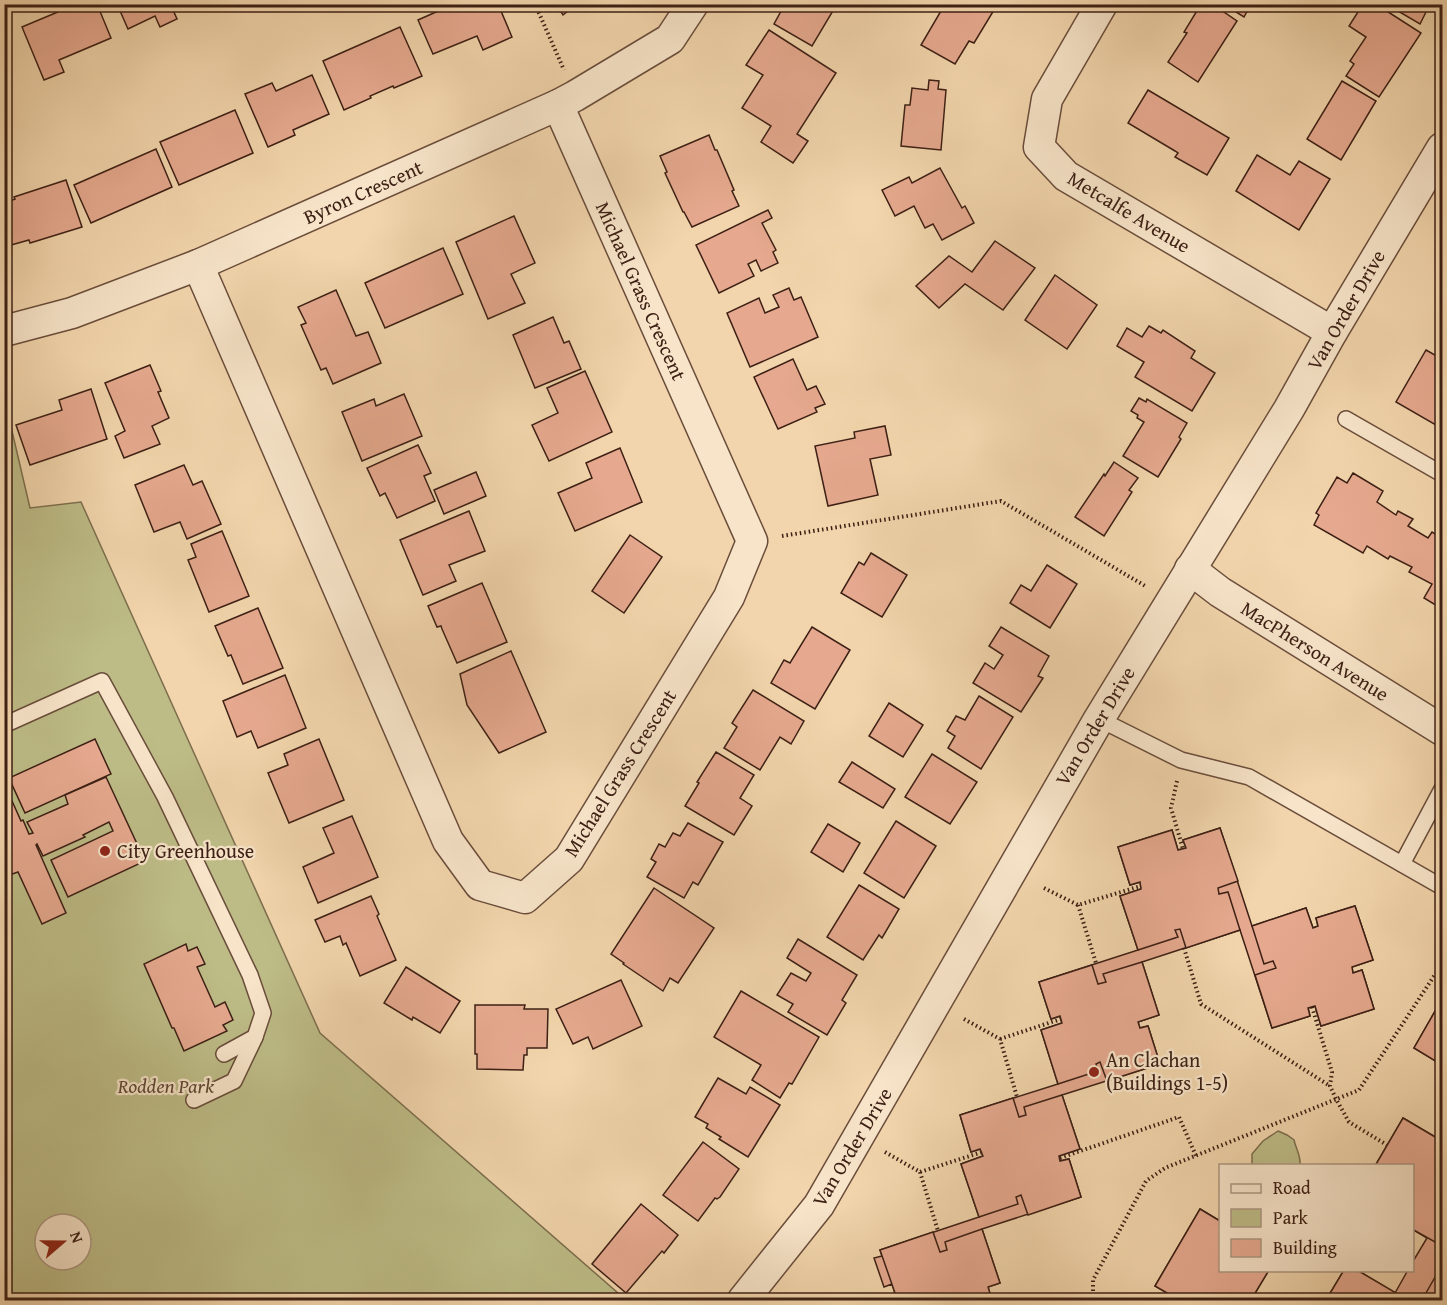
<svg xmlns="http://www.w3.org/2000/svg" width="1447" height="1305" viewBox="0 0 1447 1305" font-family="'Gentium Book Plus',serif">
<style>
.green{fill:#bdbc87;stroke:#7d6e4e;stroke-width:1.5;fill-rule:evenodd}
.building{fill:#e6a98f;stroke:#3d2015;stroke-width:1.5}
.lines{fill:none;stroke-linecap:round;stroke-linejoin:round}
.lane-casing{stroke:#6a4d3b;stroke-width:18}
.street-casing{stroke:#6a4d3b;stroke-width:33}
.path{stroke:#3d2015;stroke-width:4;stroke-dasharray:1.5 3;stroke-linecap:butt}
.lane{stroke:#f7e4c9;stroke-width:15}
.street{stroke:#f7e4c9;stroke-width:30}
.poi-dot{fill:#8f2418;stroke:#f7e4c9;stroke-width:2}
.labels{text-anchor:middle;stroke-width:4.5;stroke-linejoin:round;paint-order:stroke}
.street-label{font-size:20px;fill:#3d2015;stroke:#f7e4c9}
.poi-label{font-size:20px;fill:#3d2015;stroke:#f7e4c9;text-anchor:start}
.park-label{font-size:20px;font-style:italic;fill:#5d4732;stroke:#f7e4c9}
</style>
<rect width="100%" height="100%" fill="#f2d5ac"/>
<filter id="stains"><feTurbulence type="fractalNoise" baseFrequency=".00333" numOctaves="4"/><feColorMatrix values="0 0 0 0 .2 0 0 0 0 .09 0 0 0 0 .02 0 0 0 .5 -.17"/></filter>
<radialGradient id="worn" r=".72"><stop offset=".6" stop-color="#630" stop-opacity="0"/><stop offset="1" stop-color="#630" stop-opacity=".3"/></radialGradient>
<g class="green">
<path d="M4 397 30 508 81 502 320 1033 626 1300H17L5 1294ZM45 1224H81V1260H45Z"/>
<path d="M1278 1131 1287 1135 1294 1140C1296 1149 1301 1156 1300 1165H1252V1154L1263 1141Z"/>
</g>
<g class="building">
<polygon points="97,4 111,38 59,60 64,72 44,80 22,27 65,9 64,4"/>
<polygon points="117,4 183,4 173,10 177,19 160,27 155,16 128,29"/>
<polygon points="454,4 498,4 512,37 483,50 477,36 433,54 418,20"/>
<polygon points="556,4 577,4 563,15"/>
<polygon points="785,4 837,4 812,46 774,24"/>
<polygon points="945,4 985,4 994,10 974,43 969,41 955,64 921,45"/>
<polygon points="1201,4 1212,4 1237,21 1198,82 1168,62 1187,33 1184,32"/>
<polygon points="1223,4 1251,4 1244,17"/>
<polygon points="1363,4 1371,4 1381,11 1382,8 1421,33 1379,97 1346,76 1354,64 1350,61 1366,37 1349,26"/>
<polygon points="1386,4 1430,4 1420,24"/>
<polygon points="400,27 422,76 394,88 393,86 370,96 371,98 344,110 323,61"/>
<polygon points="769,30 836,73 797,134 808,141 793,163 761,142 771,126 742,108 763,75 746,65"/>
<polygon points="312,75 329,114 293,130 295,135 268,147 245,94 272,83 276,91"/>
<polygon points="929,80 939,81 938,89 946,90 941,150 901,146 905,105 910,105 912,88 928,90"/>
<polygon points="1342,81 1376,101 1341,160 1307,139"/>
<polygon points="1148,90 1229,138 1207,175 1175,157 1178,153 1175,151 1128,123"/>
<polygon points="235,110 253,153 179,185 160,142"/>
<polygon points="709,135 715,150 717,150 734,190 732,191 739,206 692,227 684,212 683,212 665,173 667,172 660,156"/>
<polygon points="156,149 172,187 91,223 74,185"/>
<polygon points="1257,155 1290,175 1299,161 1330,179 1299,230 1236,191"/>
<polygon points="940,168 962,208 965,206 974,223 942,240 933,224 925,228 914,206 895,216 882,190 909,177 912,183"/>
<polygon points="66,180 82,227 30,243 29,240 4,247 4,203 15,199 14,197"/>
<polygon points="768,210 772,218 762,223 776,250 773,252 778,263 761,271 756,260 748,264 754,276 719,293 696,245"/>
<polygon points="514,216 535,263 511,274 525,303 488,319 456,242"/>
<polygon points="995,241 1035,268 1003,310 965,284 939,308 916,286 949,256 972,272"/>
<polygon points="443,248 463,294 385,328 365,283"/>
<polygon points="1055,275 1097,305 1067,349 1025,320"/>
<polygon points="789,288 794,300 801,297 818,337 750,367 727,313 759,298 765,313 779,307 773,295"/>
<polygon points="336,290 356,336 368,332 381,363 333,384 326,368 321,370 301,325 306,323 298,307"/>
<polygon points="553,317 564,343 569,341 581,369 535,388 513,335"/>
<polygon points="1149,326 1161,333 1163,330 1195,351 1191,358 1215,373 1192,411 1135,377 1144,362 1117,346 1127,328 1142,337"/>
<polygon points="1426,350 1440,358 1442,353 1442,425 1441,428 1396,402"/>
<polygon points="793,359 807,390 816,386 825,404 815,408 817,412 778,429 754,377"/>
<polygon points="150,365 161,391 158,392 169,418 152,426 160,444 124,458 115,436 125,431 105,383"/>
<polygon points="585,371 612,432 549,461 532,425 558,413 547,388"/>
<polygon points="91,389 107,439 30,465 16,425 62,410 59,400"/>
<polygon points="404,394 422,436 362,461 342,412 374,399 376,406"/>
<polygon points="1139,398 1146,402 1147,399 1187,423 1179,437 1181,439 1158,477 1123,456 1144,422 1137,418 1138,415 1131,411"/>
<polygon points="885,426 891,455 870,459 878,495 828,506 815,446 855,438 854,432"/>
<polygon points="418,445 431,473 424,476 435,501 397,518 385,493 380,496 367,468"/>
<polygon points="620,448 642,502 575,531 558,493 592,478 586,463"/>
<polygon points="1114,462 1138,478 1129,490 1132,492 1104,536 1075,517 1104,474 1105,476"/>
<polygon points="184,465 193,485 202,481 221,524 187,539 180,522 154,532 135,485"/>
<polygon points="476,472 486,496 444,514 434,490"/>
<polygon points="1353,473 1383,491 1377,502 1396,515 1398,511 1413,519 1408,526 1428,538 1432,532 1442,538 1442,609 1424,598 1432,584 1409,572 1412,567 1390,556 1388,559 1367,546 1363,553 1314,525 1319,515 1316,513 1337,477 1347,483"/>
<polygon points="469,511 485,551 449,565 456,581 423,595 400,540"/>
<polygon points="222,531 249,596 209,612 188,560 196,557 191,544"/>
<polygon points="630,535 662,557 624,613 592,591"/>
<polygon points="871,553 907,575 882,617 841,593 859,562 864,565"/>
<polygon points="1047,565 1077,584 1050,628 1010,603 1021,585 1031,591"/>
<polygon points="482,583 507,642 457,663 442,629 441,626 437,627 428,606"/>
<polygon points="258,608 283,668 243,684 231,655 228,656 215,626"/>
<polygon points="812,627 850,650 815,709 771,683 784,660 790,663"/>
<polygon points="1001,627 1049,656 1038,676 1043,678 1021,712 973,683 985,663 994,669 1003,655 989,646"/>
<polygon points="511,651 546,732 499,753 467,705 460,674"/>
<polygon points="285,675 306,728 258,748 251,731 237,737 223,701"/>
<polygon points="753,690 804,721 791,744 780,737 760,770 724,748 737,727 732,723"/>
<polygon points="979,696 1013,717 981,769 948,748 955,736 947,731 956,716 965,720"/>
<polygon points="889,703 923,725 903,757 869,736"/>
<polygon points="95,739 111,774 25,813 9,778"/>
<polygon points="319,739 344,800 289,823 268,773 288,765 284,754"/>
<polygon points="716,752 754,775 740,798 752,806 734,835 685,806 699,783 697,782"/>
<polygon points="932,754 977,782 950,824 905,797"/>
<polygon points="852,762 895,789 883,808 839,782"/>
<polygon points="106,777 145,861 68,897 51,860 113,831 109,822 83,835 85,837 43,856 37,844 36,845 66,913 42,924 18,872 4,877 4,783 21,821 23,820 29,834 33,833 27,822 68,804 65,795"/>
<polygon points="352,816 378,877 318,903 303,867 334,853 323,828"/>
<polygon points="896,821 936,846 904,898 864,873"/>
<polygon points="688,823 723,842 698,885 693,882 684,898 647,877 656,862 651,859 659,844 665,847 673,833 680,836"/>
<polygon points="828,824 860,843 843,872 811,852"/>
<polygon points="1220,828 1252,926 1306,908 1313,928 1318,926 1316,918 1355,906 1373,960 1352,967 1353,973 1362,970 1374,1009 1321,1026 1315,1006 1308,1008 1310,1016 1272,1028 1240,930 1142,962 1159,1015 1138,1022 1140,1028 1148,1026 1160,1064 1062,1095 1080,1149 1059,1156 1060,1161 1069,1159 1081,1197 982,1229 1000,1283 988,1287 992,1300 882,1300 881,1298 895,1293 892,1284 884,1287 874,1258 882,1256 880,1250 979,1217 961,1164 983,1156 980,1149 971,1152 960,1115 1058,1084 1041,1030 1062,1023 1060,1016 1051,1019 1039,982 1138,950 1120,896 1141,889 1140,882 1130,885 1118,847 1172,830 1178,850 1186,848 1183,840"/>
<polygon points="1220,828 1238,881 1218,888 1219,894 1228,892 1240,930 1186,948 1180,929 1175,930 1178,937 1138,950 1120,896 1141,889 1140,882 1130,885 1118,847 1172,830 1178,850 1186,848 1183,840"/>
<polygon points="859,885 899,909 882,938 879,935 863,960 827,937"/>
<polygon points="654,888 714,928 678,983 670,978 663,991 623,964 624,963 611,954"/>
<polygon points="371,896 379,914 377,916 396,960 360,976 346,943 343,945 340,936 325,942 315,920"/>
<polygon points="1355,906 1373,960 1352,967 1353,973 1362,970 1374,1009 1321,1026 1315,1006 1308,1008 1310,1016 1272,1028 1255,975 1276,968 1273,961 1264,964 1252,926 1306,908 1313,928 1318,926 1316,918"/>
<polygon points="798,939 857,975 842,1000 846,1003 827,1035 788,1012 793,1004 777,995 791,973 806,981 811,973 787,958"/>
<polygon points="186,944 188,951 197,947 205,964 197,967 215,1007 225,1002 233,1020 223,1025 227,1031 184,1051 174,1028 172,1028 144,964"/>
<polygon points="1142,962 1159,1015 1138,1022 1140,1028 1148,1026 1160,1064 1107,1081 1100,1062 1096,1064 1098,1071 1058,1084 1041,1030 1062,1023 1060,1016 1051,1019 1039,982 1092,965 1098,984 1106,982 1103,974"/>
<polygon points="406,967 460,1001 440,1033 413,1017 412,1020 384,1003"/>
<polygon points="621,980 642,1026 593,1049 588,1037 573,1044 556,1009"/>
<polygon points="741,991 819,1037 792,1084 789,1083 780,1098 752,1080 761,1065 714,1037"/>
<polygon points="1442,999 1442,1065 1414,1048"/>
<polygon points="1442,999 1442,1065 1414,1048"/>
<polygon points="475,1005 525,1005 524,1009 548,1009 547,1048 527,1048 527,1055 524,1055 523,1070 477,1069 477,1054 475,1054"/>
<polygon points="718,1078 746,1094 750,1087 780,1105 748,1157 719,1139 721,1137 706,1128 708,1124 695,1117"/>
<polygon points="1062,1095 1080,1149 1059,1156 1060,1161 1069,1159 1081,1197 1028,1215 1021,1195 1016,1197 1018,1204 979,1217 961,1164 983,1156 980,1149 971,1152 960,1115 1013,1098 1019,1117 1026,1115 1024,1107"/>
<polygon points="1403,1118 1442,1141 1442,1300 1326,1300 1344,1270 1357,1270 1395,1293 1408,1270 1412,1270 1412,1263 1427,1238 1412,1229 1412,1166 1375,1166"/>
<polygon points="1403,1118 1442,1141 1442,1229 1435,1242 1412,1229 1412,1166 1375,1166"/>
<polygon points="703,1142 739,1169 720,1197 717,1199 715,1198 698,1221 663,1195"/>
<polygon points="641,1204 678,1235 664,1253 662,1251 626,1293 592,1264"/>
<polygon points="1200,1209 1220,1221 1220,1270 1269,1270 1251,1300 1179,1300 1155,1286"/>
<polygon points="1200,1209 1220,1221 1220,1270 1269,1270 1251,1300 1179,1300 1155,1286"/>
<polygon points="982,1229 1000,1283 988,1287 992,1300 882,1300 881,1298 895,1293 880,1250 933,1232 940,1252 947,1250 945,1242"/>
<polygon points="1442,1229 1442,1247 1435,1242"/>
<polygon points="1442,1265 1442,1300 1422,1300"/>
<polygon points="1344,1270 1357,1270 1408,1300 1326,1300"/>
</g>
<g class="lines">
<defs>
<g id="lane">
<polyline points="1346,419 1442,474"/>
<polyline points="1099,719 1181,760 1249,777 1442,887"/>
<polyline points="4,725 102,681 165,797 250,975 263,1013 255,1037 224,1054"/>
<polyline points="1402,864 1442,789"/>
<polyline points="194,1100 234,1081 255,1037"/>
</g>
<g id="street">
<polyline points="1102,4 1047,99 1039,147 1066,176 1332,332"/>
<polyline points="198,265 448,841 480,885 525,898 569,859 729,597 752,541 558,105"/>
<polyline points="4,331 72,313 198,265 558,105 575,96 670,39 693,4"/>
<polyline points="1190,569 1220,592 1442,730"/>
<polyline points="743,1300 819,1205 1099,719 1289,409 1332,332 1442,148"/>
</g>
</defs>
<use href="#lane" class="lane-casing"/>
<use href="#street" class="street-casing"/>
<g class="path">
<polyline points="535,4 564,70"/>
<polyline points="782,536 1001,501 1147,587"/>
<polyline points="1177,781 1171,808 1183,849"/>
<polyline points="1044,888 1078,905 1141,886"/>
<polyline points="1078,905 1096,963"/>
<polyline points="1184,948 1201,1004 1330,1086"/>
<polyline points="1312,1007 1332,1072 1330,1086 1336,1099 1349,1122 1387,1145"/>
<polyline points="964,1019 1000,1039 1017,1097"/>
<polyline points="1000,1039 1061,1019"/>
<polyline points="885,1152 920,1172 982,1152"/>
<polyline points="1060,1158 1179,1117 1196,1156"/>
<polyline points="920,1172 938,1231"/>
<polyline points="1093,1300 1093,1280 1146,1181 1165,1168 1359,1090 1442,964"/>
</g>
<use href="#lane" class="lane"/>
<use href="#street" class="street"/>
</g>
<g class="poi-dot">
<circle cx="105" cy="851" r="6"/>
<circle cx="1094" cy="1072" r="6"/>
</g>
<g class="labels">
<g class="street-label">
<text transform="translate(363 192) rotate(-24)" y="7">Byron Crescent</text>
<text transform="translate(1129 212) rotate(31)" y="7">Metcalfe Avenue</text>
<text transform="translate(641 291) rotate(66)" y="7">Michael Grass Crescent</text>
<text transform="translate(1346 310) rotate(-60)" y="7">Van Order Drive</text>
<text transform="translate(1315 651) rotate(32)" y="7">MacPherson Avenue</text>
<text transform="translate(1095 726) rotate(-59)" y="7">Van Order Drive</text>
<text transform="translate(620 773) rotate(-58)" y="7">Michael Grass Crescent</text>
<text transform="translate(852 1147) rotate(-59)" y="7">Van Order Drive</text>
</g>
<g class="poi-label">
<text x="117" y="858">City Greenhouse</text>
<text x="1106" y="1067">An Clachan<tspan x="1106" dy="23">(Buildings 1-5)</tspan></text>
</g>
<g class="park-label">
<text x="166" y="1093">Rodden Park</text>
</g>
</g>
<rect width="1447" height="1305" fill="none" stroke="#f2d5ac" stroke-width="24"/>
<rect x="6" y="6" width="1435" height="1293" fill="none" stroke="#3d2015" stroke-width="3"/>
<rect x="12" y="12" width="1423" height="1281" fill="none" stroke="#3d2015" stroke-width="1.5"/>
<rect x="1219" y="1164" width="195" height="108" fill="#f7e4c9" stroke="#ad9681" stroke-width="1.5"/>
<rect x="1231" y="1184" width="30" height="9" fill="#f7e4c9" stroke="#ad9681" stroke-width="1.5"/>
<text x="1273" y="1194" font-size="18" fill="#3d2015">Road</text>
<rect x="1231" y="1209" width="30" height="18" fill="#bdbc87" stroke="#ad9681" stroke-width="1.5"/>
<text x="1273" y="1224" font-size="18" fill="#3d2015">Park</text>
<rect x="1231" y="1239" width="30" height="18" fill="#e6a98f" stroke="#ad9681" stroke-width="1.5"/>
<text x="1273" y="1254" font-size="18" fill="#3d2015">Building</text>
<g transform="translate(63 1242) rotate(70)"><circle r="28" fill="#f7e4c9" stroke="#ad9681" stroke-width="1.5"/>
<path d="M0-4.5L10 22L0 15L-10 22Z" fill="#8f2418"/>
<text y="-9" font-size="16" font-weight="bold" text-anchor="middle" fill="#3d2015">N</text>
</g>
<rect width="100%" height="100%" filter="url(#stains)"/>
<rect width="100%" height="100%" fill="url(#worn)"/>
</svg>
